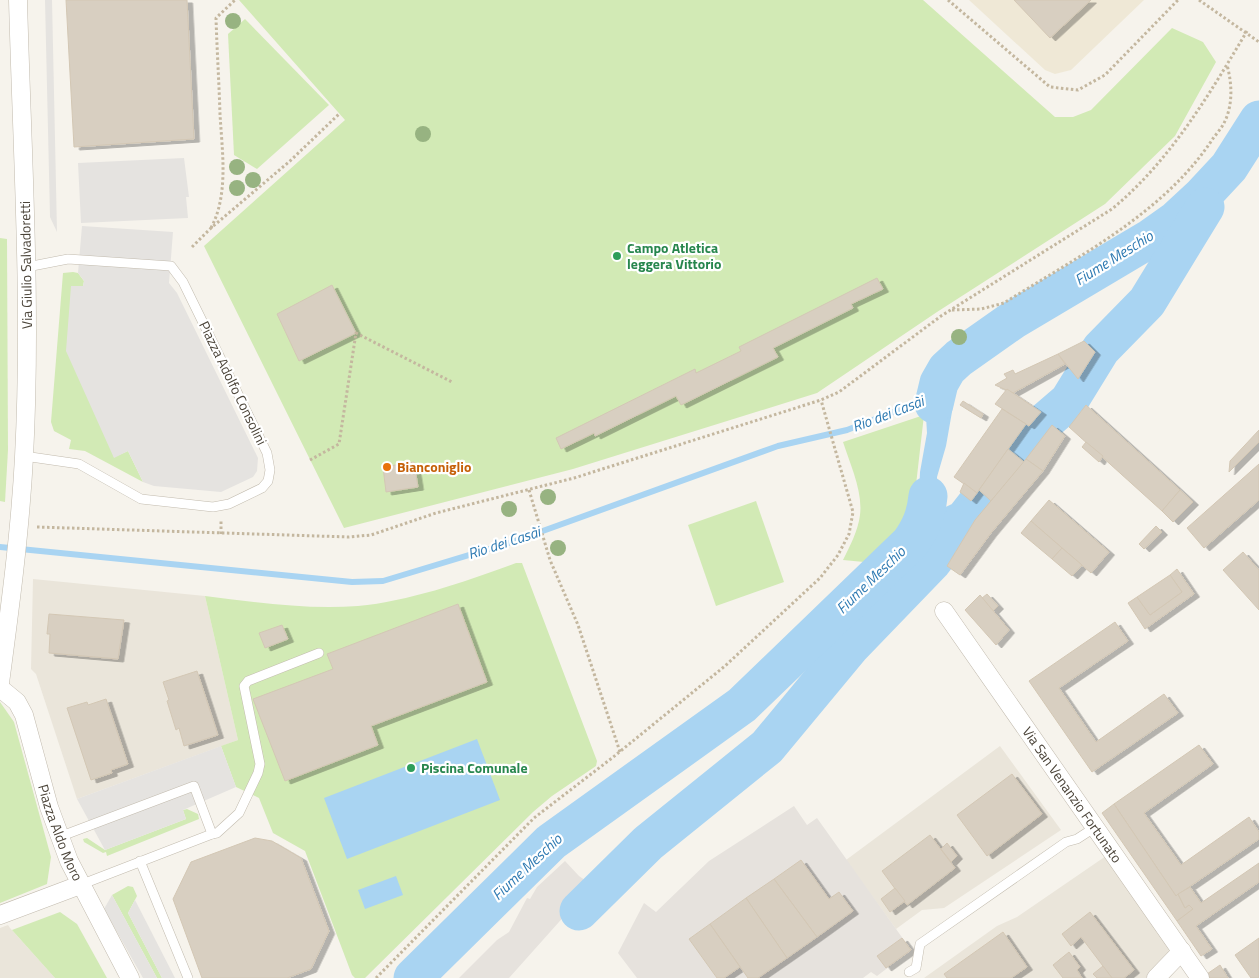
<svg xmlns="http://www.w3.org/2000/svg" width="1259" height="978" viewBox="0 0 1259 978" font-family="'Titillium Web',sans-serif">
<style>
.residential{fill:#eae5da}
.industrial{fill:#e6e2dd}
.education{fill:#efe8d6}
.green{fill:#d2eab5}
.parking{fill:#e5e3e0}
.water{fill:#a9d4f2}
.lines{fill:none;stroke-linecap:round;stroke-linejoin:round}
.stream{stroke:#a9d4f2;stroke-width:6}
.river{stroke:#a9d4f2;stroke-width:39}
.building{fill:#d8cfc1;stroke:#d3c7b4;filter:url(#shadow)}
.service-casing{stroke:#c2bbae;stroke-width:10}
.minor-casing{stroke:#c2bbae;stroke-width:19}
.path{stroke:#c4b79f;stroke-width:3;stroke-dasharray:2.5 2.5;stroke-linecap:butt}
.service{stroke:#fff;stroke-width:9}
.minor{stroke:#fff;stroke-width:18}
.tree{fill:#97b381}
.leisure-dot{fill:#2e9e5b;stroke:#fff;stroke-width:2}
.food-dot{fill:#e8710a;stroke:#fff;stroke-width:2}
.labels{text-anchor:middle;stroke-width:4.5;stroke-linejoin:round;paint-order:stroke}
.leisure-label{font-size:14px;font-weight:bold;fill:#27864d;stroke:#fff;text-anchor:start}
.street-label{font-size:14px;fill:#4b4439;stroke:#fff}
.food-label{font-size:14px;font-weight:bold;fill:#c56008;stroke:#fff;text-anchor:start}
.water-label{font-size:15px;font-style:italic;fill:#2e7ab2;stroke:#fff}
</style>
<defs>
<filter id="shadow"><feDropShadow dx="5.5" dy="3" stdDeviation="0" flood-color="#0004"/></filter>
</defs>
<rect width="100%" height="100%" fill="#f6f3ec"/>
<g class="residential">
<polygon points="33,579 205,596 238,740 77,799 36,674 31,669"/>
<polygon points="1000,746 1061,830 944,908 922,910 896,929 846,860"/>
<polygon points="1106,856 1169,949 1168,956 1146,978 924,978 997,926 1017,917"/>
<polygon points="8,925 10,928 55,978 0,978 0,928"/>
</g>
<g class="industrial">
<polygon points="794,806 807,825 817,818 911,950 877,976 871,972 863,978 637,978 618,953 644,903 656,912 709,861"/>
<polygon points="565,861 579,876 592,885 509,978 459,978 497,940 509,932 527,898 530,899 537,887"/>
</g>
<polygon class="education" points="969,0 1144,0 1071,70 1055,74 1045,70"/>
<g class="green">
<polygon points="239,0 923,0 1055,117 1073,117 1091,110 1172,28 1203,42 1216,62 1175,136 1105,204 937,312 817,393 573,469 344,528 204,246 345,120"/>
<polygon points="245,19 329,105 257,169 234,155 228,34"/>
<polygon points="0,238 7,239 8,450 5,502 0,501"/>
<polygon points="73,272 78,273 84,281 83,286 71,286 114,457 128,451 143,482 85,451 69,449 71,440 54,431 51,422 63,273"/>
<path d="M924 415 913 511 896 536 864 562 843 560C850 546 858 531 860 515 863 491 850 464 843 442Z"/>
<polygon points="756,501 784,582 716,606 688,525"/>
<path d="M516 563H522L597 761 596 766 552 796 533 812 365 978H355L352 975 305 851 273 833 259 798 236 787 221 746 238 740 205 596C255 602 307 610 358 606 410 601 467 581 516 563Z"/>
<polygon points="0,702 14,722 51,857 47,884 0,903"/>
<polygon points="187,809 198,814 199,819 107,856 106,852 103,853 84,842 83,839 87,838 105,850 186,819 183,810"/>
<polygon points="128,886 133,887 137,896 128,913 162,978 157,978 112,895"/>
<polygon points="60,912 77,924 107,978 55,978 12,930"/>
</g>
<g class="parking">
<polygon points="45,0 52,0 57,232 50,217"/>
<polygon points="184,158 189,197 186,197 188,218 81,223 78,163"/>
<polygon points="82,226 173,232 169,283 177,293 258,458 257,471 253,477 221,492 154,486 143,482 128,451 114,458 66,351 71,286 83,286 84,281 78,273"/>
<polygon points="221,746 236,787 183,810 186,819 105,850 77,799"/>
<polygon points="112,895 157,978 143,978 104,909"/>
<polygon points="135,900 175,978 162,978 128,913"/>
</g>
<g class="water">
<polygon points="959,358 973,358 956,389 946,446 937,477 937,504 930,527 921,540 910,543 918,518 920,472 927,433 925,400 935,377 947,363"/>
<polygon points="477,739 500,800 347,859 324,798"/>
<polygon points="396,876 403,895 365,909 358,890"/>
</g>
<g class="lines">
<polyline class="stream" points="0,547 352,582 383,581 515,541 778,446 847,430 932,397"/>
<g class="river">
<polyline points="934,404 939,383 947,369 959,358 1013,320 1151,238 1175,221 1202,196 1229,167 1259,120"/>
<polyline points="940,531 964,520 1033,432 1069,401 1101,349 1147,302 1205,207"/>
<polyline points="579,911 648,843 767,747 850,647 932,562 964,520"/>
<path d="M413 978 551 842 742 705 910 543C921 528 926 515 928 496"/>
</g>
</g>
<g class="building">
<polygon points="66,0 187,0 194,139 74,147"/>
<polygon points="1014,0 1091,0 1050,38"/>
<polygon points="877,278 883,289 851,304 853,308 773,348 778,357 681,405 676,396 595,436 594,433 561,449 556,438 695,369 696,373 741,351 739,347"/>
<polygon points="332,285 356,333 299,361 277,314"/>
<polygon points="1084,341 1095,352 1078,379 1058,354"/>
<polygon points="1058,354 1065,364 1013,393 995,385 1007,378 1004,374 1013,370 1015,374"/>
<polygon points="1007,389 1041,412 1029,426 995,404"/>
<polygon points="963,401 983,414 981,418 960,405"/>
<polygon points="1086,405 1180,490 1162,511 1069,427"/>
<polygon points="1002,409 1026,424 977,493 954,477"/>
<polygon points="1052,425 1065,436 1043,471 1026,459"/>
<polygon points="1259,430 1259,442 1229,472 1230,461"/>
<polygon points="1086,442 1103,456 1099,462 1082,447"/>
<polygon points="1008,449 1024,462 991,501 979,490"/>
<polygon points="1026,459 1043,471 991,533 960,575 947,566 975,520"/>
<polygon points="414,462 418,487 386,492 383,467"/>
<polygon points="1259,464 1259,500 1204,548 1187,528"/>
<polygon points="964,483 977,493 971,501 960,492"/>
<polygon points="1180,490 1193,502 1173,522 1162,511"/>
<polygon points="1049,500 1109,552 1091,573 1031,521"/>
<polygon points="1031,521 1062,548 1052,559 1021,533"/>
<polygon points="1156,526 1162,532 1144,549 1139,544"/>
<polygon points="1062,548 1082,565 1072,576 1052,559"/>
<polygon points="1243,552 1259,570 1259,610 1223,570"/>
<polygon points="1177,569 1194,594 1145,629 1128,603 1137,597 1150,615 1182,592 1170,575"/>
<polygon points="1170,575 1182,592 1150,615 1137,597"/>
<polygon points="987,594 998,606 993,611 982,598"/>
<polygon points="980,595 1009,630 996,645 965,610"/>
<polygon points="458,604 487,682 371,726 378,745 285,781 253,699 333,669 327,654"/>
<polygon points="49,614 124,620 118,659 49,653 50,634 47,634"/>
<polygon points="1115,622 1128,641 1059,688 1096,742 1164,694 1178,713 1092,772 1029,681"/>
<polygon points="282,625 288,639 265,648 259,633"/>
<polygon points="197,671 218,735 184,746 179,728 176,730 167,701 169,700 163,682"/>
<polygon points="106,699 128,764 111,770 112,773 91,780 67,708 87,702 88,705"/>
<polygon points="1199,745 1213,764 1144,813 1181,865 1249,817 1259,832 1259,839 1176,896 1114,804"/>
<polygon points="1012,774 1042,814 987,856 957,815"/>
<polygon points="1114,804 1176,896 1178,894 1185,908 1189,905 1193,909 1177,921 1102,813"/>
<polygon points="930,835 955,868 907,905 882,871"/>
<polygon points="255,838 272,841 301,858 329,931 311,969 287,978 202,978 173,899 191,862"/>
<polygon points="947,843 957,856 951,862 941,849"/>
<polygon points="801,860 829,899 839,892 853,911 817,937 774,879"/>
<polygon points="1259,863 1259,882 1196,926 1212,949 1201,956 1177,921 1193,909 1189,905 1185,908 1178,894 1190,887 1201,903"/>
<polygon points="774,879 817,937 787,958 746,898"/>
<polygon points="895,888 905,901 890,912 881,899"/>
<polygon points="746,898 787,958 758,978 748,978 710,924"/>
<polygon points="1090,912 1134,970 1124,978 1112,978 1081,937 1071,946 1062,934"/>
<polygon points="710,924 740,967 724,978 717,978 689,939"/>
<polygon points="1003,932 1027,967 1011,978 947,978 944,974"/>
<polygon points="902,938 911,950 886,968 877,956"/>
<polygon points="1259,938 1259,978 1251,978 1235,955"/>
<polygon points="1069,952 1080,967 1077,970 1082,978 1063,978 1053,965"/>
<polygon points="1220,965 1228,978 1210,978 1207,974"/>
<polygon points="1103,966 1112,978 1097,978 1093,974"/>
</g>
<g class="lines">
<defs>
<g id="service">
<polyline points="24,456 79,464 141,499 213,507 229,504 262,488 268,481 270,470 267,453 183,282 171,266 68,259 27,267"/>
<polyline points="212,834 217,833 239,813 258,773 260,764 244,686 248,681 319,653"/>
<polyline points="59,837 194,786 212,834 80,885"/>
<polyline points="140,861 188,978"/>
<polyline points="909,972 916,968 920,944 1066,842 1077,839 1094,828"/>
</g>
<g id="minor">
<path id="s1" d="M944 611 1200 978"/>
<path d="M0 683C10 608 20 533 24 457 32 305 22 152 18 0"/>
<path id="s2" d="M0 688 17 702 24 715 49 807 69 861 130 978"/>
<polyline points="0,915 80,885"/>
<polyline points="1156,978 1182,951"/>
</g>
</defs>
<use href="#service" class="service-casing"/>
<use href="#minor" class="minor-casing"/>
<g class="path">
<polyline points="948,0 1050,87 1078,90 1105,75 1178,0"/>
<polyline points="1199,0 1259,42"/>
<path d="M211 228C229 194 222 151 220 114 219 82 217 50 216 18L235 0"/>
<polyline points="192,247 211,228 290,161 339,114"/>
<path d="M952 310 981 309 1004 303C1077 257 1163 214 1212 140 1216 134 1222 128 1225 121 1233 104 1232 83 1227 65"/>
<polyline points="310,460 339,444 356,333 452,382"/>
<polyline points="529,490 550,560 578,625 620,752"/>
<path d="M37 527 349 537 371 535 436 513 574 478 821 400 839 392 941 316 1112 209C1170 161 1209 95 1247 31"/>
<polyline points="221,534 221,519"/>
<polyline points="376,978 534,818 612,758 725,666 820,578 838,555 849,534 853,512 821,400"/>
</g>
<use href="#service" class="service"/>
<use href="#minor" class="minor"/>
</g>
<g class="tree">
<circle cx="233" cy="21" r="8"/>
<circle cx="423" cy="134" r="8"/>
<circle cx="237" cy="167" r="8"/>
<circle cx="253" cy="180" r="8"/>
<circle cx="237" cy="188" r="8"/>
<circle cx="959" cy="337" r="8"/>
<circle cx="548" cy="497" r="8"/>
<circle cx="509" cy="509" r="8"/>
<circle cx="558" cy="548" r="8"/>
</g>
<g class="leisure-dot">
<circle cx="617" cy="256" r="5"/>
<circle cx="411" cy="768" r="5"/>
</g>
<circle class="food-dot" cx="387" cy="467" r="5"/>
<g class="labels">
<g class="leisure-label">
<text x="627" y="253">Campo Atletica<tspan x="627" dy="16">leggera Vittorio</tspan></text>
<text x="421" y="773">Piscina Comunale</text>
</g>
<g class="street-label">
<text transform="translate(26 265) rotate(-91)" y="5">Via Giulio Salvadoretti</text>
<text transform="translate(233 383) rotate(64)" y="5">Piazza Adolfo Consolini</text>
<text dy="5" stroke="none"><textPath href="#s1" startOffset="224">Via San Venanzio Fortunato</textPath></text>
<text dy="5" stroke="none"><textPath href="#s2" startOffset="160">Piazza Aldo Moro</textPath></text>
</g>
<g class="food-label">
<text x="397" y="472">Bianconiglio</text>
</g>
<g class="water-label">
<text transform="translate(1114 258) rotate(-32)" y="5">Fiume Meschio</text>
<text transform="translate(888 414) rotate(-21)" y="5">Rio dei Casài</text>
<text transform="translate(504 543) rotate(-18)" y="5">Rio dei Casài</text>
<text transform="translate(871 580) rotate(-44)" y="5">Fiume Meschio</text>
<text transform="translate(527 867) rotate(-43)" y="5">Fiume Meschio</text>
</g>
</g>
</svg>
